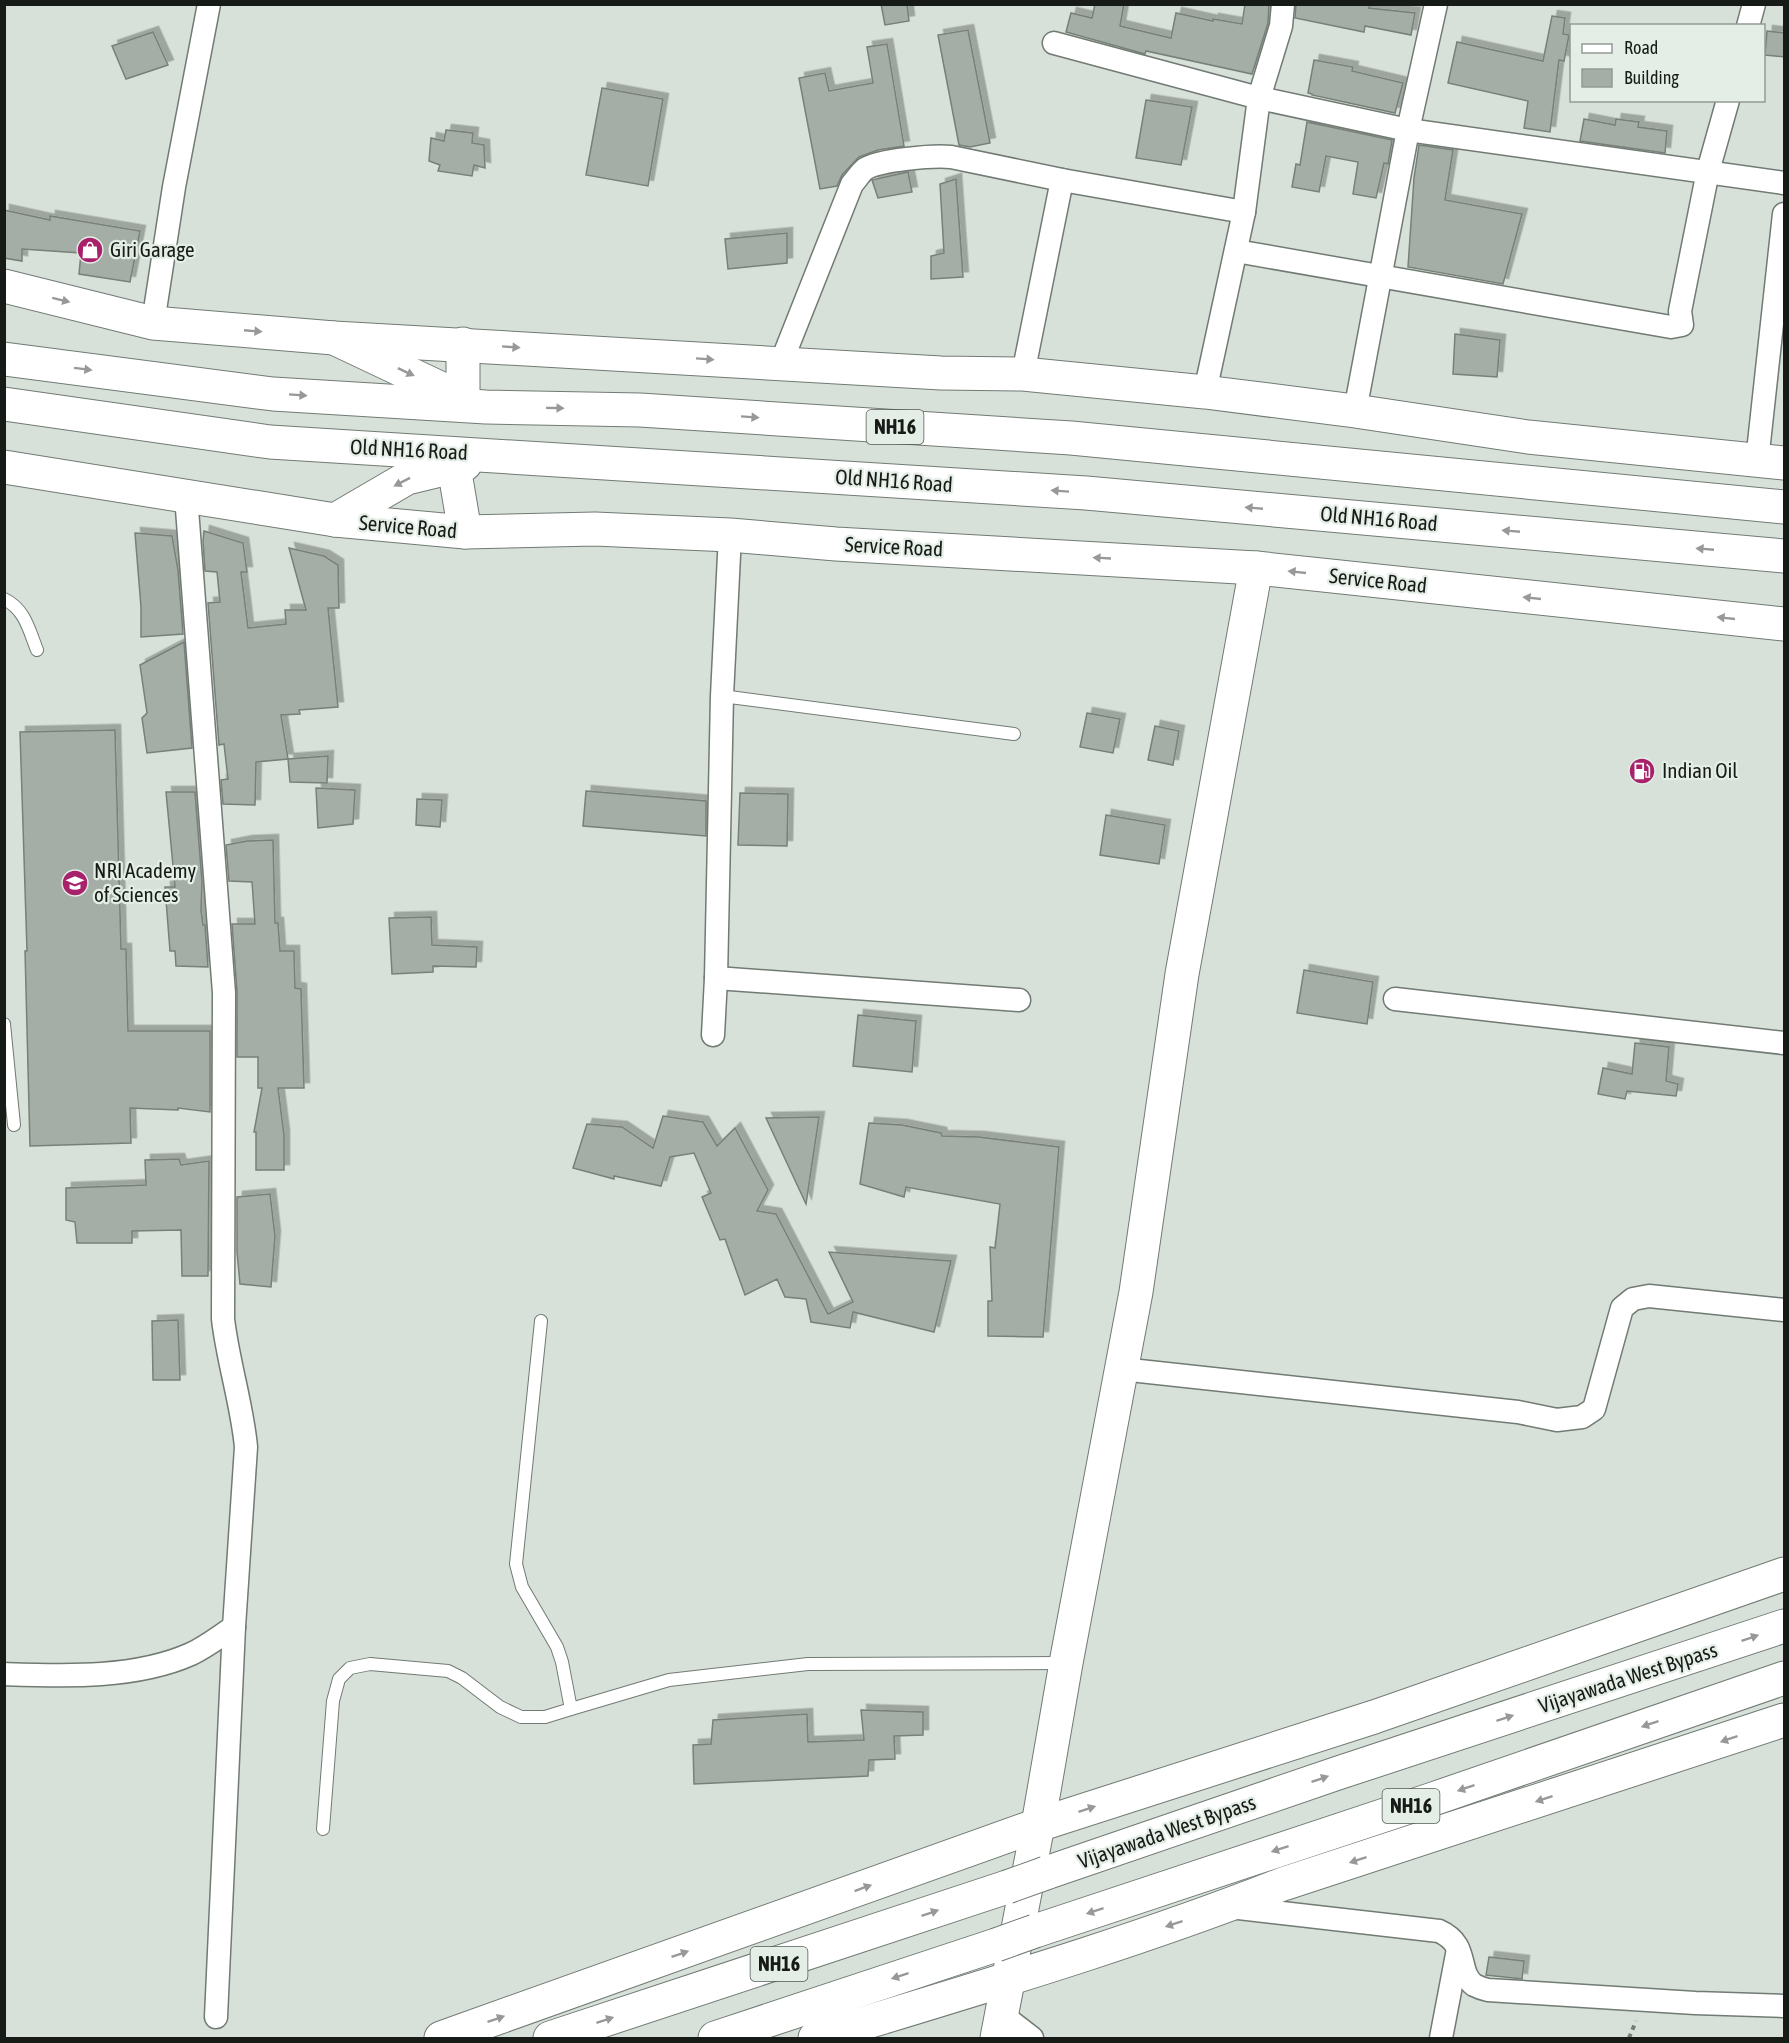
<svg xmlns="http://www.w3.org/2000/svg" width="1789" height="2043" viewBox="0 0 1789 2043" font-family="'Asap Condensed',sans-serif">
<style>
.building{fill:#a4aea6;stroke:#778079;stroke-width:1.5;filter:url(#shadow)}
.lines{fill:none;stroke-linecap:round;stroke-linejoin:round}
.lane-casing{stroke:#717a73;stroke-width:14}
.street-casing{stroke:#717a73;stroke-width:25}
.secondary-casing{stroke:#717a73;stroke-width:35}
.primary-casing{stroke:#717a73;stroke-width:35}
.highway-casing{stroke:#717a73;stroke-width:35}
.path{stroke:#767d78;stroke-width:4;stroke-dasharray:4.5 4.5;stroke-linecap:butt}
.lane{stroke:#fff;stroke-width:12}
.street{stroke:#fff;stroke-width:22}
.secondary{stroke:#fff;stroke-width:33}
.primary{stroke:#fff;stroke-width:33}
.highway{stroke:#fff;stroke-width:33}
.highway-bridge-casing{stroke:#717a73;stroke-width:35;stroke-linecap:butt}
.highway-bridge{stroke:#fff;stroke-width:33}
.oneway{fill:#979897}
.labels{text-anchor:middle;stroke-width:4.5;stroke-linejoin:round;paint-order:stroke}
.shield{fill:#e4eee6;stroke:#545a56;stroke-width:1.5}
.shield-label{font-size:20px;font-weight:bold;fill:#171b18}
.poi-label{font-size:21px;fill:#171b18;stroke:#e4eee6;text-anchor:start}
.street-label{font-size:21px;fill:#171b18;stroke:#e4eee6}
</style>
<defs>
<filter id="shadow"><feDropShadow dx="5.5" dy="-5.5" stdDeviation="0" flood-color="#0004"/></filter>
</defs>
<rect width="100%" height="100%" fill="#d7e1d9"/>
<g class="building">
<polygon points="881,4 907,4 909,21 885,25"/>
<polygon points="1095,4 1124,4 1120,26 1171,38 1176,13 1213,21 1213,19 1242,24 1245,4 1269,4 1268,23 1252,74 1146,51 1145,54 1066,32 1071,13 1092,18"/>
<polygon points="1296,4 1370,4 1369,8 1415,13 1411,35 1365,26 1364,32 1295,18"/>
<polygon points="1552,16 1565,18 1563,34 1569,35 1564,61 1559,60 1550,132 1524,128 1528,101 1448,83 1457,42 1543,61"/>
<polygon points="968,30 990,143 970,147 959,145 938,35"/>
<polygon points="1767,31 1785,33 1785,57 1765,55"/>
<polygon points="153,32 168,65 126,79 112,46"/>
<polygon points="887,44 904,146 878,150 859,157 842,175 837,186 820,189 799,78 825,73 829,91 873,83 867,47"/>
<polygon points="1314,60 1353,67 1352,71 1403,83 1395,113 1312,95 1312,94 1308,93"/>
<polygon points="602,88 663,99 648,186 586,175"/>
<polygon points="1146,100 1192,107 1181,165 1136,158"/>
<polygon points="1584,119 1615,125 1616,119 1639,122 1638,127 1667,131 1665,153 1580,141"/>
<polygon points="1307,122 1392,140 1388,164 1384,163 1376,198 1353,194 1358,162 1326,156 1319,192 1292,187 1296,164 1300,165"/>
<polygon points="446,130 473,133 472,143 484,145 485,168 474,165 472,176 438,171 440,165 429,161 431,138 444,141"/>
<polygon points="1419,145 1453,150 1445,200 1522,214 1503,284 1408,267 1414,178"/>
<polygon points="908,172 912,192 878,198 872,180"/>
<polygon points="956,179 963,277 931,279 931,256 944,253 940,184"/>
<polygon points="4,210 50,220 50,216 140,231 130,282 79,274 81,253 22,249 22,261 4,258"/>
<polygon points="787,233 787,263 728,269 725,239"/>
<polygon points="1455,334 1500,340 1497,377 1453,374"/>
<polygon points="204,531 243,543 247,572 241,572 248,628 286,624 285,610 306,610 289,548 324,556 338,565 339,608 328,608 338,707 299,710 300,714 281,715 288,759 256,762 255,805 223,804 221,780 228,779 224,744 219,745 208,603 220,602 217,572 205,571 203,541"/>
<polygon points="135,533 172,536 178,570 183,634 141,637 141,607"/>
<polygon points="184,642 192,748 147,753 142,718 147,713 140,665"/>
<polygon points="1087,713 1120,719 1113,753 1080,747"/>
<polygon points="1155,726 1179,731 1173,765 1148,760"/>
<polygon points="115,730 121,949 126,949 128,1031 210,1031 210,1112 178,1108 178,1110 130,1108 131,1143 30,1146 25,951 27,951 20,732"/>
<polygon points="328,756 327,783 290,782 288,759"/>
<polygon points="316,788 355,790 353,824 318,828"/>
<polygon points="586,791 706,801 706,836 583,826"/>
<polygon points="166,792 195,792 202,882 201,910 203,925 205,925 208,967 176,966 175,951 170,951 165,887 175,887"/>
<polygon points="740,793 788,794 787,846 738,845"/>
<polygon points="417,799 442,800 440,827 416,825"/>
<polygon points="1106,815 1165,825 1159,864 1100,855"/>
<polygon points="273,840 275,923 278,923 280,951 294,951 295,988 301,989 304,1088 278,1088 284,1135 284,1170 256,1170 256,1132 254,1132 262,1088 258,1088 258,1057 237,1057 237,992 232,924 255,924 252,882 229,881 226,845 247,841"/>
<polygon points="431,917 432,945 477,947 476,967 433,966 433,972 392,974 389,918"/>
<polygon points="1304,970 1373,982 1367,1024 1297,1013"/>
<polygon points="858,1015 916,1021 912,1072 853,1066"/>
<polygon points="1635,1043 1669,1047 1666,1081 1678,1084 1676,1096 1627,1091 1625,1099 1598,1094 1603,1068 1632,1074"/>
<polygon points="663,1116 703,1122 717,1146 735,1128 768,1190 757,1211 776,1214 828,1314 853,1302 829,1252 951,1261 934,1332 853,1312 850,1328 811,1322 806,1299 785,1297 777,1279 745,1295 725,1239 720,1240 702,1197 711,1193 694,1153 670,1157 661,1186 614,1176 614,1179 573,1168 587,1124 622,1127 653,1148"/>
<polygon points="819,1117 806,1204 766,1118"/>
<polygon points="869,1123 902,1125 941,1133 942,1136 979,1137 1059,1147 1043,1337 988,1336 988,1301 992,1301 990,1247 995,1248 1000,1204 906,1187 904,1197 860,1184"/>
<polygon points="179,1159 181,1165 209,1161 208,1276 182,1276 181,1230 132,1231 132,1243 77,1243 75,1222 66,1220 66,1188 146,1185 145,1160"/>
<polygon points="270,1194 275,1236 271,1287 240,1284 237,1252 237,1197"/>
<polygon points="178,1320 180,1380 153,1380 152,1321"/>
<polygon points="861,1710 923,1712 923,1735 894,1736 895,1759 869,1760 868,1776 694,1784 693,1745 711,1744 713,1720 807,1714 808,1742 864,1740"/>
<polygon points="1489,1957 1524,1961 1522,1979 1486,1975"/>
</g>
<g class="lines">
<defs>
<g id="lane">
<path d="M4 599C25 609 29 630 37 650"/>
<polyline points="722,696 1014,734"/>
<polyline points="4,1024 14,1125"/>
<polyline points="541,1321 516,1564 522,1587 557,1647 562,1662 571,1709 669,1680 808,1664 1065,1663"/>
<polyline points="323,1829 333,1701 339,1679 350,1668 370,1664 448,1671 462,1678 500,1707 521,1717 545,1717 571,1709"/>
</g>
<g id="street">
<polyline points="1748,26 1754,4"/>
<polyline points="1054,43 1259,98 1408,130 1784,183"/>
<polyline points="1236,251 1671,327 1682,325 1680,311 1708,171 1728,100"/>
<polyline points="153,323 174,187 209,4"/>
<path d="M781 363 852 184C856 180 860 173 865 169 879 160 934 155 951 157L1062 180 1244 212"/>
<polyline points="1023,374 1062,180"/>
<polyline points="1205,392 1244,212 1259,98 1281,26 1283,4"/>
<polyline points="1355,411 1408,130 1436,4"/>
<polyline points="1757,461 1784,214"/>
<path d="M186 496 224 993 223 1319C228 1362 242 1404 246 1447L234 1627 216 2017"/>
<polyline points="716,978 1019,1000"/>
<polyline points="1395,999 1784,1043"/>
<polyline points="713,1035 716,978 722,696 730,535"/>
<polyline points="1121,1369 1518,1412 1557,1420 1582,1417 1594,1409 1622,1308 1633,1299 1649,1296 1784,1310"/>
<path d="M4 1674C64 1676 135 1679 191 1654 206 1647 220 1636 234 1627"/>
<path d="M1230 1907 1439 1931C1470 1945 1456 1971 1474 1985 1478 1987 1483 1989 1488 1990L1695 2003 1784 2006"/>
<polyline points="1001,2014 1032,2038"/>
<polyline points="1441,2038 1458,1949"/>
</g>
<g id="secondary">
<polyline points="4,286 153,323 334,338 941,373 1023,374 1205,392 1355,411 1528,437 1784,463"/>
<polyline points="4,467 335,520 465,532 595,529 730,535 836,544 1256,568 1784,624"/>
<polyline points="997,2038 1038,1825 1066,1663 1136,1292 1182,974 1256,568"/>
</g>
<g id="primary">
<polyline points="334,338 465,400"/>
<polyline points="4,359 273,394 486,407 640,410 1071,438 1784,507"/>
<polyline points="463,399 463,344"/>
<polyline points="4,404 270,442 1086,493 1784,556"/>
<polyline points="454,467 465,532"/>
<polyline points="335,520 407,478 465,464"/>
</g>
<g id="highway">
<polyline points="1046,1873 1338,1773 1784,1626"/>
<polyline points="1035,1931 1430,1800 1784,1678"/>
<polyline points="441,2038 1038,1825 1374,1717 1784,1574"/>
<polyline points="550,2038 1007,1887"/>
<polyline points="715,2038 996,1945"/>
<path d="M815 2038C972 1990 1131 1944 1283 1884L1784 1720"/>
</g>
</defs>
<use href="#lane" class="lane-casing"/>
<use href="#street" class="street-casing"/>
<use href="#secondary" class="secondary-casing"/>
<use href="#primary" class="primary-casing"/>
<use href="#highway" class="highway-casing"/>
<polyline class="path" points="1629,2038 1636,2021"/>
<use href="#lane" class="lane"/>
<use href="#street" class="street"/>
<use href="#secondary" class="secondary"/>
<use href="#primary" class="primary"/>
<use href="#highway" class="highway"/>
<defs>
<g id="highway-bridge">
<polyline points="1007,1887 1046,1873"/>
<polyline points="996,1945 1035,1931"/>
</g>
</defs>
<use href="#highway-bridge" class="highway-bridge-casing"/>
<use href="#highway-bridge" class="highway-bridge"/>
</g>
<defs><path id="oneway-solid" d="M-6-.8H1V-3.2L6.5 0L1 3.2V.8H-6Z" transform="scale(1.5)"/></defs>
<g class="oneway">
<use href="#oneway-solid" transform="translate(61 300) rotate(14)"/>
<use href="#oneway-solid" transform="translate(253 331) rotate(5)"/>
<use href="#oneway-solid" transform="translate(511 347) rotate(4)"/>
<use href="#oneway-solid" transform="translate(705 359) rotate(4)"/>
<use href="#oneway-solid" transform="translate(83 369) rotate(7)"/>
<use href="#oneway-solid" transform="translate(406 372) rotate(25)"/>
<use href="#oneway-solid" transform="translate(298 395) rotate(4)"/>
<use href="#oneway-solid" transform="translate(555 408) rotate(1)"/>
<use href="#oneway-solid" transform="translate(750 417) rotate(4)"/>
<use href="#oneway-solid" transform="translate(402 482) rotate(153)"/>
<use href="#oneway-solid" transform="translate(1060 491) rotate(-176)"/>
<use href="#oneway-solid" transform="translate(1254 508) rotate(-175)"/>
<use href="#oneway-solid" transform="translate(1511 531) rotate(-175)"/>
<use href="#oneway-solid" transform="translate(1705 549) rotate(-175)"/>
<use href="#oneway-solid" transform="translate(1102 558) rotate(-177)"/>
<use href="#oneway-solid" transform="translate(1297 572) rotate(-174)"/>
<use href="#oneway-solid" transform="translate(1532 598) rotate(-174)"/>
<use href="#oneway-solid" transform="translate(1726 618) rotate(-174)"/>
<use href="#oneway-solid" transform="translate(1750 1638) rotate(-19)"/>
<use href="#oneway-solid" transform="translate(1505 1718) rotate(-18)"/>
<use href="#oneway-solid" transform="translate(1650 1724) rotate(161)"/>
<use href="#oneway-solid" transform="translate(1729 1739) rotate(161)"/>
<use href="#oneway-solid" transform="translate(1320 1779) rotate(-19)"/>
<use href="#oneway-solid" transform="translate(1466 1788) rotate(161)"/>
<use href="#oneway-solid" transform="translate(1544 1799) rotate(162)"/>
<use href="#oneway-solid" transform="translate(1087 1809) rotate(-18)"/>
<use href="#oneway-solid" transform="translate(1280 1849) rotate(162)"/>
<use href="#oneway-solid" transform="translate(1358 1860) rotate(162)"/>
<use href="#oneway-solid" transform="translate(863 1888) rotate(-20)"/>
<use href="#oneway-solid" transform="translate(1095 1911) rotate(162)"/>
<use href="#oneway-solid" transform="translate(930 1913) rotate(-19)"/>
<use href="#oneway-solid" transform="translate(1174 1924) rotate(162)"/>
<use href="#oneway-solid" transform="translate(680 1954) rotate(-19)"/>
<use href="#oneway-solid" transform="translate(900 1976) rotate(162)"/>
<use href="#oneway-solid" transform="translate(496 2019) rotate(-19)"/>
<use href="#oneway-solid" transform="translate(605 2020) rotate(-18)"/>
</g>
<defs>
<symbol id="shop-disc" viewBox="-11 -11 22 22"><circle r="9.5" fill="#a8226b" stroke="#e4eee6"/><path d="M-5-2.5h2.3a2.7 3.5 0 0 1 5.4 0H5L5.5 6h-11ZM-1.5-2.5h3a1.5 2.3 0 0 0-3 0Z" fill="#fff"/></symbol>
<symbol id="fuel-disc" viewBox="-11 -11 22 22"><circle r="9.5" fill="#a8226b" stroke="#e4eee6"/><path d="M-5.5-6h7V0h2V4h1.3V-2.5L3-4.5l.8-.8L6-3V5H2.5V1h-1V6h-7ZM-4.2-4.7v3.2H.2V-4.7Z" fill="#fff"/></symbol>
<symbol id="university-disc" viewBox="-11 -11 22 22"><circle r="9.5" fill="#a8226b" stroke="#e4eee6"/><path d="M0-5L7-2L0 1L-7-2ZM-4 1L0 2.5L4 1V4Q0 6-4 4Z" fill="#fff"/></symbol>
</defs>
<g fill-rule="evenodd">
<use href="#shop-disc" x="75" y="235" width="30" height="30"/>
<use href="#fuel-disc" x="1627" y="756" width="30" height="30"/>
<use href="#university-disc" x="60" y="868" width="30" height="30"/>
</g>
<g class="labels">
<g class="shield">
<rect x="866.5" y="410" width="57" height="34" rx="4.5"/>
<rect x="1382.5" y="1789" width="57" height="34" rx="4.5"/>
<rect x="750.5" y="1947" width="57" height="34" rx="4.5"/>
</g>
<g class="shield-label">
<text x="895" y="434">NH16</text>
<text x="1411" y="1813">NH16</text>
<text x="779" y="1971">NH16</text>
</g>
<g class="poi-label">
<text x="110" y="257">Giri Garage</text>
<text x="1662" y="778">Indian Oil</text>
<text x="94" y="878">NRI Academy<tspan x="94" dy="24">of Sciences</tspan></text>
</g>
<g class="street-label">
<text transform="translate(409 450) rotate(3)" y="7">Old NH16 Road</text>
<text transform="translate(894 481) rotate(4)" y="7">Old NH16 Road</text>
<text transform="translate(1379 519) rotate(5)" y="7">Old NH16 Road</text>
<text transform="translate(408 527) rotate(5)" y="7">Service Road</text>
<text transform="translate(894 547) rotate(3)" y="7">Service Road</text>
<text transform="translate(1378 581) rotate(6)" y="7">Service Road</text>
<text transform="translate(1628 1678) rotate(-18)" y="7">Vijayawada West Bypass</text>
<text transform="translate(1167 1832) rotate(-19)" y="7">Vijayawada West Bypass</text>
</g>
</g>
<rect width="1789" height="2043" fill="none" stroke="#171b18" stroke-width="12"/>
<rect x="1570" y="24" width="195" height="78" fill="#e4eee6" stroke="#929a94" stroke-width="1.5"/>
<rect x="1582" y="44" width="30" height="9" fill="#ffffff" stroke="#929a94" stroke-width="1.5"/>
<text x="1624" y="54" font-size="18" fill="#171b18">Road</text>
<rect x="1582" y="69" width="30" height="18" fill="#a4aea6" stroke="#929a94" stroke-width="1.5"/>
<text x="1624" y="84" font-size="18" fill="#171b18">Building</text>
</svg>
